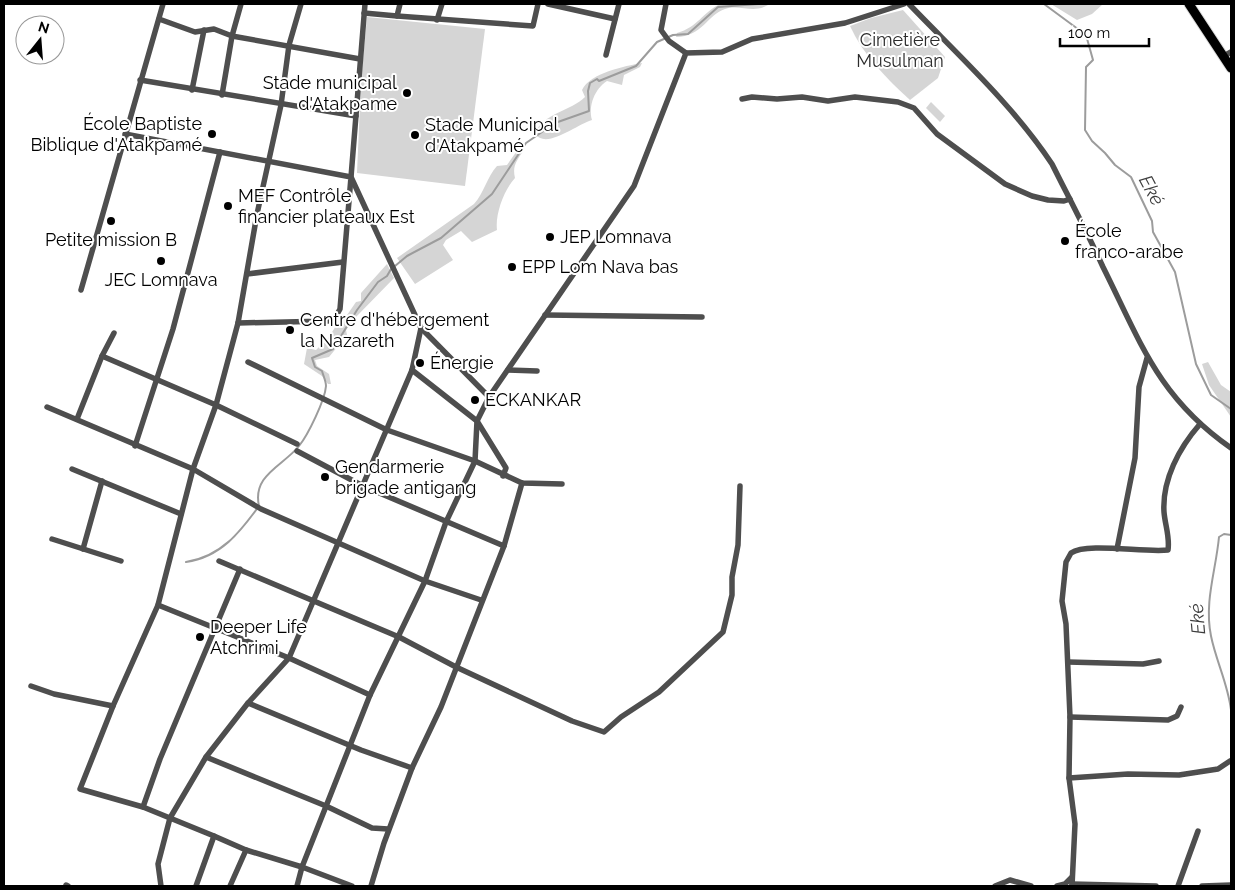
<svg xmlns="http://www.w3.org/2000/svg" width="1235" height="890" viewBox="0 0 1235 890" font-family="Raleway,sans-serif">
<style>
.green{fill:#d5d5d5}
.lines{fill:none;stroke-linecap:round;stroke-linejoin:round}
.stream{stroke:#9c9c9c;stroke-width:2}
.primary-casing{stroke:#dbdbdb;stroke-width:11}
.minor{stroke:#4e4e4e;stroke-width:5.5}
.primary{stroke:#000;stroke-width:9}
.poi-dot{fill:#000;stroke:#fff;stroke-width:2}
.labels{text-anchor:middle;stroke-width:4;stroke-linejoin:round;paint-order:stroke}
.park-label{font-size:18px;fill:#2c2c2c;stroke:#fff}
.poi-label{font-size:18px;fill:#000;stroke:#fff;text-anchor:start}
.water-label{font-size:19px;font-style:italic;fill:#3d3d3d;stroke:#fff}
</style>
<rect width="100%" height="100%" fill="#fff"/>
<g class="green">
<path d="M720 4 768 5C753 14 740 4 725 9 708 14 702 37 676 37L677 33C698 27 702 13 720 4Z"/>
<polygon points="1051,4 1103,4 1092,14 1077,20"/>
<path d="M903 10 945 57 938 78 910 100C886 78 864 56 850 26L871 18Z"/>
<polygon points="367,17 485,29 465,186 357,173 361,81"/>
<path d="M642 63 640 67 624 75 622 85 607 81C595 89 588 105 592 120 577 124 545 151 535 133 544 113 571 111 585 97L582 90C590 73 625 66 642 63Z"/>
<polygon points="931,102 945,116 940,122 926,108"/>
<path d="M519 148 524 150C517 160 512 166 515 178 504 190 495 214 497 230L472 242 461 231 446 240 443 245 453 260 415 284 397 258 474 204C484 193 487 177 497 166L507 165Z"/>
<polygon points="387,264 394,278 355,318 346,330 347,335 329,357 315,360 317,366 329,374 331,384 328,384 322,376 304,364 307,348 316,350 329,337 339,321 345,318 356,302 361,301 361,293"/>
<polygon points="1208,362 1221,385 1231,392 1231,417 1209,385 1202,364"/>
</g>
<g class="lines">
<g class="stream">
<polyline points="1044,4 1086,35 1093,60 1086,67 1085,130 1092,141 1105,153 1115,165 1131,177 1152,221 1153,232 1175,272 1196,364 1211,395 1231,409"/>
<polyline points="395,266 407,256 441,238 492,194 526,143 555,123 589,111 588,91 590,83 597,79 599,81 636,66 657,42 673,35 688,34 718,7 758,4"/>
<path d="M1231 535 1224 534 1219 537C1216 570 1204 602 1211 636 1216 661 1228 684 1231 710"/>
<path d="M186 562C221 557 240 532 259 506 252 475 283 466 299 446 308 435 325 400 326 386 326 381 323 375 322 371L315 367 312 358 333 349 357 310 378 282 387 276 391 269"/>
</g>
<defs>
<polyline id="primary" points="1189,4 1231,68"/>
</defs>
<use href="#primary" class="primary-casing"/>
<g class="minor">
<polyline points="365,4 351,177 421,328 489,397"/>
<polyline points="548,4 615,19"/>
<polyline points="666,4 661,30 669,41 686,53"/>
<path d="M909 4C958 55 1012 104 1052 164 1069 198 1087 232 1103 267 1141 343 1158 397 1231 448"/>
<polyline points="364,13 397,16 400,4"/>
<polyline points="397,16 533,26 538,4"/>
<polyline points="159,19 195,32 214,29 232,36 360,59"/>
<polyline points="437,20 442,4"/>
<polyline points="606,55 619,4"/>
<polyline points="1224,56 1231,52"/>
<polyline points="140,80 356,116"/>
<polyline points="192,90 204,30"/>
<polyline points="222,95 232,36 241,4"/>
<polyline points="742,99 752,97 777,99 802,97 828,101 855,97 898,102 914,108 937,134 1005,184 1032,196 1048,200 1064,201 1070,199"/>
<polyline points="125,134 351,177 340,309 335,318 328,321 238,323"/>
<polyline points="247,274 343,262"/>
<polyline points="81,290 163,4"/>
<polyline points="545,315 702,317"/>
<polyline points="102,356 216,405 297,444"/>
<polyline points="248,362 387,430 475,461 522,483 562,484"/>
<polyline points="412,370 477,421 506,468 503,476"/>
<polyline points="508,370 537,371"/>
<polyline points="47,407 193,469 261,509 425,581 481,600"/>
<polyline points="77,419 102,356 114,333"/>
<polyline points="135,446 173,329 220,152"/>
<polyline points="297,451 363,486 504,546"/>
<polyline points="72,469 181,514"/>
<polyline points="52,539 121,561"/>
<polyline points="83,549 102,481"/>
<polyline points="1117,549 1135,458 1139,387 1147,358"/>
<polyline points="219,561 399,637 456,667 572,721 604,732 621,717 659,692 723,632 732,595 732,577 738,545 740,486"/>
<polyline points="158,605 289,658 370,695"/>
<polyline points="1068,662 1143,664 1159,661"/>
<polyline points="31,686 54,694 113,706"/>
<polyline points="248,703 361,750 412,768"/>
<polyline points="1070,717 1168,720 1177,716 1181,707"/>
<polyline points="206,757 326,806 372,828 388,829"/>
<polyline points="1069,778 1128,774 1179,775 1218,769 1230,761"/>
<polyline points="143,807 160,759 240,569"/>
<polyline points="214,836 143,807 80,789 113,706 158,605 193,469 216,405 238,323 257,214 281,105 289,45 301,4"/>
<polyline points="1072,884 1156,886"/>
<polyline points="66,885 68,886"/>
<polyline points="161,886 158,864 170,818 206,757 248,703 289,658 412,370 421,328"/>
<polyline points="196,886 214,836 246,850"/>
<polyline points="230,886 246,850 302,867 370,695 425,581 446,522 475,461 477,421 489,397 634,186 686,53 722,52 752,39 845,23 904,4"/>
<polyline points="297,886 302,867 352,886"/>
<polyline points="371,886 384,843 412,768 441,707 504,546 522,483"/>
<polyline points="995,886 1010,880 1031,886"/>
<polyline points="1057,886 1065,884 1072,877"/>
<path d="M1072 886 1075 824 1069 778 1070 717 1066 624 1062 601 1066 562 1071 553C1087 542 1145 553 1168 550 1170 537 1165 525 1164 512 1162 480 1179 448 1200 424"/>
<polyline points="1178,886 1198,831"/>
<polyline points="1202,886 1231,885"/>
</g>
<use href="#primary" class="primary"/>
</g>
<g class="poi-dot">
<circle cx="407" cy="93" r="5"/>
<circle cx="212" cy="134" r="5"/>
<circle cx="415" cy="135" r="5"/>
<circle cx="228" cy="206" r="5"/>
<circle cx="111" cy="221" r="5"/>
<circle cx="550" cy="237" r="5"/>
<circle cx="1065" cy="241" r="5"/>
<circle cx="161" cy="261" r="5"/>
<circle cx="512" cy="267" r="5"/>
<circle cx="290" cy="330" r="5"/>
<circle cx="420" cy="363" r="5"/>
<circle cx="475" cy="400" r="5"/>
<circle cx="325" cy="477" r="5"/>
<circle cx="200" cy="637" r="5"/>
</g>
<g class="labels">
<g class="park-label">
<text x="900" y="46">Cimetière<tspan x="900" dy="21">Musulman</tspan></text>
</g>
<g class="poi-label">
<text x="397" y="89" text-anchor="end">Stade municipal<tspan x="397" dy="21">d'Atakpame</tspan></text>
<text x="202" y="130" text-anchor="end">École Baptiste<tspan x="202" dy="21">Biblique d'Atakpamé</tspan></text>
<text x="425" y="131">Stade Municipal<tspan x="425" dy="21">d'Atakpamé</tspan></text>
<text x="238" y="202">MEF Contrôle<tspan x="238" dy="21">financier plateaux Est</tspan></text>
<text x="1075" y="237">École<tspan x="1075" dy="21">franco-arabe</tspan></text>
<text x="560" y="243">JEP Lomnava</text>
<text x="111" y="246" text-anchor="middle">Petite mission B</text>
<text x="522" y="273">EPP Lom Nava bas</text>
<text x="161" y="286" text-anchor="middle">JEC Lomnava</text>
<text x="300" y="326">Centre d'hébergement<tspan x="300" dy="21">la Nazareth</tspan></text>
<text x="430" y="369">Énergie</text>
<text x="485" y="406">ECKANKAR</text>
<text x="335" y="473">Gendarmerie<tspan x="335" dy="21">brigade antigang</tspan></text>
<text x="210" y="633">Deeper Life<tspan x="210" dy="21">Atchrimi</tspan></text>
</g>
<g class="water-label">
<text transform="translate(1152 190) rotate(62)" y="7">Eké</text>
<text transform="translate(1197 619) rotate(-95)" y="7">Eké</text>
</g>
</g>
<rect width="1235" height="890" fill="none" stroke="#000000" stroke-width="10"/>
<g transform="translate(40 40) rotate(17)"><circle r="24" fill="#ffffff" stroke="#999999"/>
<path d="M0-4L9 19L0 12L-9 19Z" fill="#000000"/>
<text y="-8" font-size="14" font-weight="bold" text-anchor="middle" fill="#000000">N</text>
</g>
<path d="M1060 38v8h89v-8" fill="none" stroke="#000000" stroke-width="2.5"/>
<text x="1068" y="38" font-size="15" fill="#000000" stroke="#ffffff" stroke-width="4" paint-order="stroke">100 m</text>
</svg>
